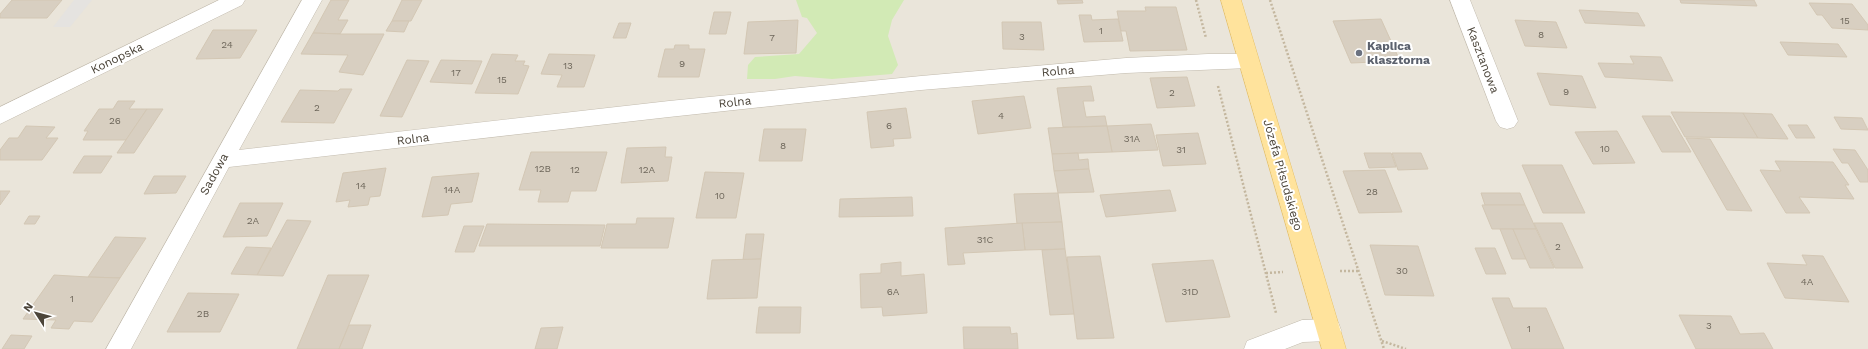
<svg xmlns="http://www.w3.org/2000/svg" width="1868" height="349" viewBox="0 0 1868 349" font-family="'Work Sans',sans-serif">
<style>
.residential{fill:#eae5da}
.green{fill:#d2eab5}
.parking{fill:#e5e3e0}
.building{fill:#d8cfc1;stroke:#d3c7b4}
.lines{fill:none;stroke-linecap:round;stroke-linejoin:round}
.minor-casing{stroke:#c2bbae;stroke-width:1}
.major-casing{stroke:#e6c16a;stroke-width:1}
.path{stroke:#c4b79f;stroke-width:2.5;stroke-dasharray:2 2;stroke-linecap:butt}
.minor{fill:#fff;fill-rule:evenodd}
.major{fill:#ffe39c;fill-rule:evenodd}
.worship-dot{fill:#6b7280;stroke:#fff;stroke-width:1.5}
.labels{text-anchor:middle;stroke-width:4;stroke-linejoin:round;paint-order:stroke}
.number-label{font-size:10px;fill:#6e675b}
.worship-label{font-size:12px;font-weight:bold;fill:#5b616d;stroke:#fff;text-anchor:start}
.street-label{font-size:12px;fill:#4b4439;stroke:#fff}
</style>
<rect width="100%" height="100%" fill="#f6f3ec"/>
<rect class="residential" x="0" y="0" width="1868" height="349"/>
<polygon class="green" points="796,0 904,0 892,20 888,36 898,65 892,74 832,79 795,76 775,79 747,79 748,65 755,57 799,54 817,33 807,18 802,17"/>
<polygon class="parking" points="74,0 92,0 70,27 53,27"/>
<g class="building">
<polygon points="12,0 62,0 47,18 0,18 0,14"/>
<polygon points="331,0 349,0 338,20 348,20 340,34 313,33"/>
<polygon points="402,0 422,0 411,21 392,21"/>
<polygon points="1057,0 1082,0 1083,3 1058,4"/>
<polygon points="1680,0 1754,0 1757,6 1681,3"/>
<polygon points="1809,3 1852,4 1868,25 1868,30 1832,28 1822,15 1817,15"/>
<polygon points="1145,7 1176,7 1187,50 1130,51 1126,31 1121,31 1117,11 1146,11"/>
<polygon points="1579,10 1638,13 1645,26 1585,23"/>
<polygon points="714,12 731,12 726,34 709,34"/>
<polygon points="1079,15 1091,15 1092,20 1118,19 1123,41 1084,42"/>
<polygon points="1381,19 1400,61 1351,63 1333,21"/>
<polygon points="798,20 796,53 744,54 748,22"/>
<polygon points="1515,20 1556,22 1567,48 1525,46"/>
<polygon points="392,21 409,21 404,32 386,31"/>
<polygon points="1002,22 1041,22 1044,50 1003,49"/>
<polygon points="619,23 631,23 626,38 613,38"/>
<polygon points="213,30 257,30 240,58 196,59"/>
<polygon points="313,33 340,34 384,34 363,75 339,72 348,55 301,54"/>
<polygon points="1780,42 1838,44 1847,57 1788,55"/>
<polygon points="675,45 689,45 689,49 705,49 699,77 658,77 665,49 674,49"/>
<polygon points="492,54 518,55 515,61 525,61 523,65 529,66 518,94 475,93"/>
<polygon points="549,54 595,55 584,87 557,87 562,75 541,74"/>
<polygon points="1630,56 1661,57 1673,81 1605,77 1598,63 1634,64"/>
<polygon points="407,60 429,61 402,117 380,116"/>
<polygon points="441,60 482,61 472,84 430,82"/>
<polygon points="1537,73 1582,76 1596,108 1550,105"/>
<polygon points="1187,77 1195,106 1157,108 1150,78"/>
<polygon points="1091,86 1094,101 1083,101 1086,117 1105,116 1107,126 1063,127 1057,88"/>
<polygon points="340,89 352,89 334,123 281,122 300,90 338,91"/>
<polygon points="1024,96 1031,128 978,134 972,101"/>
<polygon points="118,101 135,101 129,109 147,109 126,140 83,140 88,131 84,131 99,109 113,109"/>
<polygon points="906,108 911,138 893,139 894,146 871,148 867,112"/>
<polygon points="147,109 163,109 134,153 117,153"/>
<polygon points="1671,112 1743,113 1758,138 1685,137"/>
<polygon points="1743,113 1772,114 1788,139 1758,138"/>
<polygon points="1642,116 1670,116 1691,152 1662,152"/>
<polygon points="1834,117 1862,118 1868,130 1841,129"/>
<polygon points="1151,124 1158,150 1112,152 1107,126"/>
<polygon points="1788,125 1807,125 1815,138 1796,138"/>
<polygon points="26,126 55,127 46,138 58,138 42,160 0,160 0,150 9,138 18,138"/>
<polygon points="1107,126 1112,152 1052,154 1048,128"/>
<polygon points="764,129 806,129 802,161 759,161"/>
<polygon points="1617,131 1635,163 1593,164 1575,132"/>
<polygon points="1198,133 1206,164 1163,166 1156,135"/>
<polygon points="1686,138 1710,139 1752,211 1727,210"/>
<polygon points="666,147 665,157 672,157 668,181 621,183 627,148"/>
<polygon points="1833,149 1855,150 1868,170 1868,182 1860,182 1848,163 1842,163"/>
<polygon points="531,152 607,152 596,191 571,191 568,202 538,202 541,190 519,190"/>
<polygon points="1078,153 1079,160 1088,159 1089,169 1054,171 1052,154"/>
<polygon points="1364,153 1391,153 1396,167 1369,168"/>
<polygon points="1392,153 1421,153 1428,169 1398,170"/>
<polygon points="84,156 112,156 101,173 73,173"/>
<polygon points="1775,161 1833,162 1849,185 1845,185 1854,199 1799,197 1810,213 1786,213 1760,170 1781,171"/>
<polygon points="1522,165 1562,165 1585,213 1543,213"/>
<polygon points="386,168 380,196 370,197 368,205 348,207 350,200 336,202 343,173"/>
<polygon points="1089,169 1094,192 1058,193 1054,171"/>
<polygon points="1385,170 1402,212 1359,213 1343,171"/>
<polygon points="705,172 744,173 736,218 696,218"/>
<polygon points="479,173 472,202 451,204 448,215 422,217 432,177"/>
<polygon points="154,176 186,176 176,193 144,194"/>
<polygon points="1170,190 1176,211 1106,217 1100,195"/>
<polygon points="0,191 10,191 0,205"/>
<polygon points="1058,193 1062,222 1017,224 1014,194"/>
<polygon points="1481,193 1520,193 1525,205 1485,205"/>
<polygon points="912,197 913,216 839,217 840,199"/>
<polygon points="240,203 283,203 267,236 223,237"/>
<polygon points="1482,205 1525,205 1536,229 1492,229"/>
<polygon points="29,216 40,216 35,224 24,224"/>
<polygon points="637,218 674,218 668,248 601,248 607,224 636,224"/>
<polygon points="287,220 311,221 283,276 257,275"/>
<polygon points="1062,222 1065,249 1025,250 1022,223"/>
<polygon points="1022,223 1025,250 963,253 965,264 948,265 945,228"/>
<polygon points="1534,223 1562,223 1583,268 1555,268"/>
<polygon points="487,224 605,225 600,246 479,246"/>
<polygon points="464,226 484,226 474,252 455,252"/>
<polygon points="1500,229 1513,229 1526,259 1512,259"/>
<polygon points="1513,229 1536,229 1554,268 1530,268"/>
<polygon points="746,234 764,234 761,259 743,260"/>
<polygon points="115,237 146,238 120,278 88,277"/>
<polygon points="1370,245 1418,246 1434,296 1385,295"/>
<polygon points="246,247 271,248 257,275 231,274"/>
<polygon points="1475,248 1495,248 1506,274 1486,274"/>
<polygon points="1065,249 1074,314 1050,315 1042,250"/>
<polygon points="1802,255 1823,256 1849,302 1785,298 1767,263 1807,265"/>
<polygon points="1100,256 1114,338 1077,339 1067,257"/>
<polygon points="761,259 757,298 707,299 712,260"/>
<polygon points="1213,260 1230,317 1166,322 1152,264"/>
<polygon points="901,262 901,276 924,274 927,313 883,316 882,307 861,308 860,274 881,273 881,264"/>
<polygon points="54,275 88,277 120,278 92,322 74,321 69,329 51,328 56,320 23,319"/>
<polygon points="328,275 369,275 339,349 297,349"/>
<polygon points="188,293 239,294 220,332 167,332"/>
<polygon points="1492,298 1509,298 1513,308 1546,308 1564,349 1512,349"/>
<polygon points="759,307 801,307 800,333 756,333"/>
<polygon points="1679,315 1731,316 1740,334 1764,333 1773,349 1696,349"/>
<polygon points="349,325 371,325 362,349 339,349"/>
<polygon points="563,327 557,349 535,349 541,328"/>
<polygon points="963,327 1010,327 1011,334 1017,333 1018,349 964,349"/>
<polygon points="11,335 32,336 24,349 2,349"/>
</g>
<g class="lines">
<defs>
<g id="minor">
<polygon points="219,0 245,0 242,5 0,124 0,107"/>
<polygon points="302,0 322,0 239,150 669,101 921,76 1126,58 1208,54 1249,54 1256,56 1259,61 1256,66 1249,68 1126,73 921,90 669,117 229,167 131,349 106,349"/>
<polygon points="1450,0 1470,0 1518,121 1514,127 1507,129 1500,127 1496,121"/>
<polygon points="1329,319 1338,322 1341,330 1338,338 1329,341 1303,342 1285,349 1244,349 1247,341 1302,320"/>
</g>
<polygon id="major" points="1221,0 1241,0 1346,349 1322,349"/>
</defs>
<use href="#minor" class="minor-casing"/>
<use href="#major" class="major-casing"/>
<g class="path">
<polyline points="1196,0 1206,38"/>
<polyline points="1270,0 1384,349"/>
<polyline points="1218,86 1276,313"/>
<polyline points="1340,271 1359,271"/>
<polyline points="1266,273 1283,272"/>
<polyline points="1382,341 1406,349"/>
</g>
<use href="#minor" class="minor"/>
<use href="#major" class="major"/>
</g>
<circle class="worship-dot" cx="1359" cy="53" r="4"/>
<g class="labels">
<g class="number-label">
<text x="1845" y="24">15</text>
<text x="1101" y="34">1</text>
<text x="1541" y="38">8</text>
<text x="1022" y="40">3</text>
<text x="772" y="41">7</text>
<text x="227" y="48">24</text>
<text x="682" y="67">9</text>
<text x="568" y="69">13</text>
<text x="456" y="76">17</text>
<text x="502" y="83">15</text>
<text x="1566" y="95">9</text>
<text x="1172" y="96">2</text>
<text x="317" y="111">2</text>
<text x="1001" y="119">4</text>
<text x="115" y="124">26</text>
<text x="889" y="129">6</text>
<text x="1132" y="142">31A</text>
<text x="783" y="149">8</text>
<text x="1605" y="152">10</text>
<text x="1181" y="153">31</text>
<text x="543" y="172">12B</text>
<text x="575" y="173">12</text>
<text x="647" y="173">12A</text>
<text x="361" y="189">14</text>
<text x="452" y="193">14A</text>
<text x="1372" y="195">28</text>
<text x="720" y="199">10</text>
<text x="253" y="224">2A</text>
<text x="985" y="243">31C</text>
<text x="1558" y="250">2</text>
<text x="1402" y="274">30</text>
<text x="1807" y="285">4A</text>
<text x="893" y="295">6A</text>
<text x="1190" y="295">31D</text>
<text x="72" y="302">1</text>
<text x="203" y="317">2B</text>
<text x="1709" y="329">3</text>
<text x="1529" y="332">1</text>
</g>
<g class="worship-label">
<text x="1367" y="50">Kaplica<tspan x="1367" dy="14">klasztorna</tspan></text>
</g>
<g class="street-label">
<text transform="translate(117 58) rotate(-26)" y="4">Konopska</text>
<text transform="translate(1483 60) rotate(69)" y="4">Kasztanowa</text>
<text transform="translate(1058 71) rotate(-5)" y="4">Rolna</text>
<text transform="translate(735 102) rotate(-6)" y="4">Rolna</text>
<text transform="translate(413 139) rotate(-7)" y="4">Rolna</text>
<text transform="translate(214 174) rotate(-61)" y="4">Sadowa</text>
<text transform="translate(1283 175) rotate(74)" y="4">Józefa Piłsudskiego</text>
</g>
</g>
<g transform="translate(36 313) rotate(306)" stroke="#ffffff" stroke-width="3" paint-order="stroke">
<path d="M0-3L7 15L0 10L-7 15Z" fill="#4b4439"/>
<text y="-6" font-size="11" font-weight="bold" text-anchor="middle" fill="#4b4439">N</text>
</g>
</svg>
